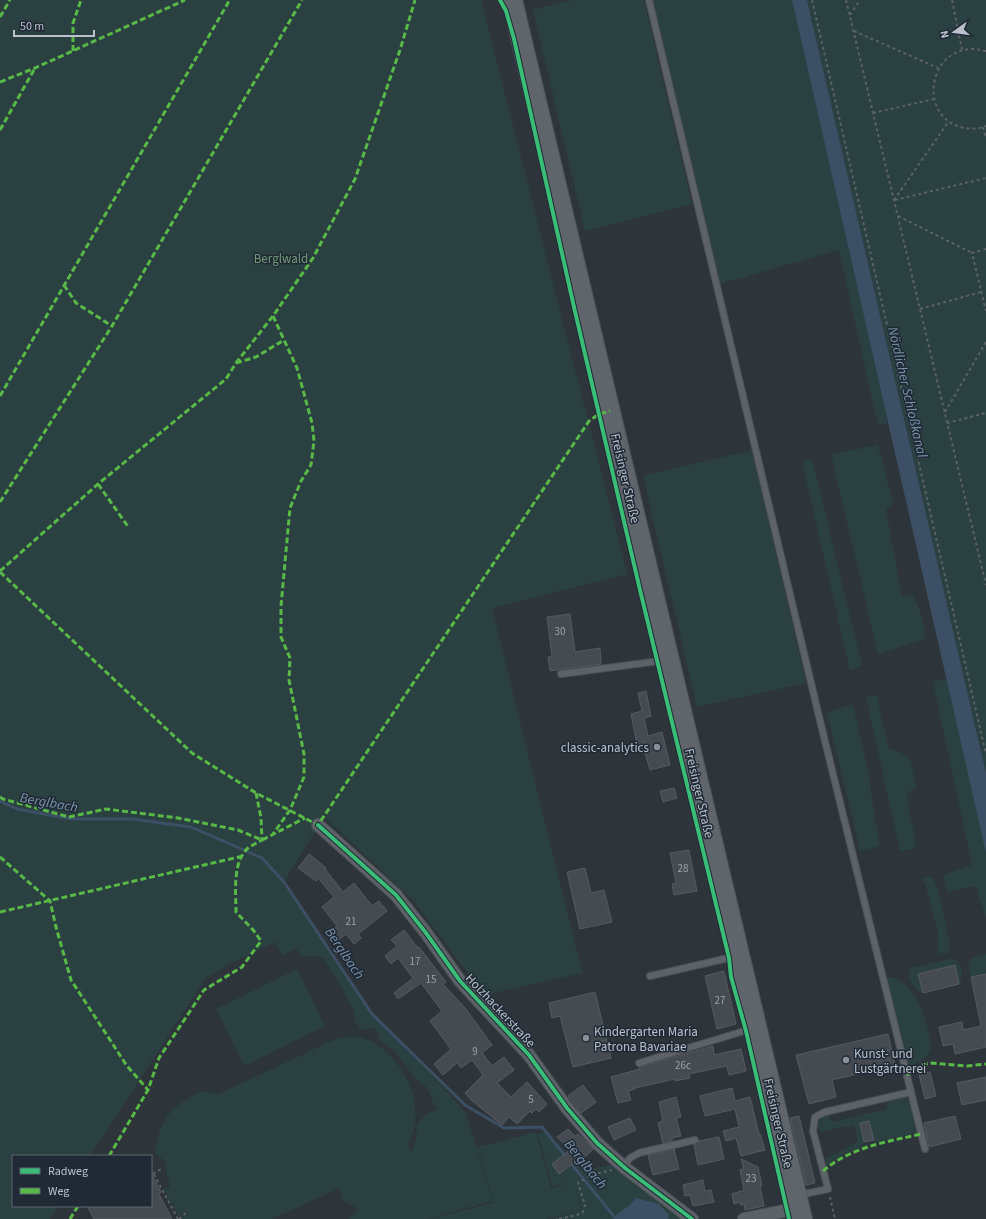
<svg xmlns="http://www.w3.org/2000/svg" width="986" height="1219" viewBox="0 0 986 1219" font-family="'Source Sans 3',sans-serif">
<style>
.green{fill:#2a4041}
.water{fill:#3c4f64}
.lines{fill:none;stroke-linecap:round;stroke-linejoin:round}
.stream{stroke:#3c4f64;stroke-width:3}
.building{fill:#454b50;stroke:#555b61}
.lane-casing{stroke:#4b5054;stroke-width:8}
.street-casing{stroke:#4b5054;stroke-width:14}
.primary-casing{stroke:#4b5057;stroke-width:22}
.path{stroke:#5b6165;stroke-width:2;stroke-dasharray:3 3;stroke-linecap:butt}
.lane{stroke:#5d6268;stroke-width:6}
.street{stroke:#5d6268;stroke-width:12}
.primary{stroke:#5f656a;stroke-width:20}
.quiet{stroke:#58b947;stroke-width:3;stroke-dasharray:6 3;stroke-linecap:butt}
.cycleway-casing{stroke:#202a35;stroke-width:6}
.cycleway{stroke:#3abd76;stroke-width:4}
.poi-dot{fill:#878f98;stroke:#202a35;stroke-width:1.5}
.labels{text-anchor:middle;stroke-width:3;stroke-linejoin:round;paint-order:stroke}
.number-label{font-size:11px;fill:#9ba3ac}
.park-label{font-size:13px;fill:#709a76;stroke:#202a35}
.street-label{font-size:13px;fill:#b8c0ca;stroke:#202a35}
.poi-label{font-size:13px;fill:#b8c0ca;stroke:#202a35;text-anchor:start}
.water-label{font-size:14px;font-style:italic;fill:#7993ac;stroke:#202a35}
</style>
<rect width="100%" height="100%" fill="#2d343a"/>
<g class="green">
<path d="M0 0H481L627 574 492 608 582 973 484 995 413 900 324 817 283 884 321 936 371 1013 432 1075 466 1113 476 1146H477L492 1201 426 1219H349L357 1211 354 1206 342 1201 340 1188 272 1219H181L188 1213 186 1212 179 1217 163 1188 170 1187 164 1161 156 1153C157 1128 166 1112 187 1099 191 1097 196 1092 201 1092 206 1091 212 1093 216 1093L217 1095 331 1041C340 1038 349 1035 358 1037 399 1044 432 1109 407 1144L412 1153 416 1140 417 1125 424 1116 437 1108 433 1103 427 1088 415 1078 393 1050 379 1039 377 1031 374 1028 361 1030 355 1021 354 1011 344 992 324 959 315 956 304 957 295 948 283 956 275 942 234 962 206 978 90 1156H13V1206H58L49 1219H0Z"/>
<polygon points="573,0 644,0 692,204 585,231 533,10"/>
<polygon points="652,0 792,0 888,423 878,426 839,250 720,284"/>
<polygon points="807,0 986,0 986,773"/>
<path d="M878 445 893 504 886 510 902 597 913 596C921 610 924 623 925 639L878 654 831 454Z"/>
<polygon points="752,450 806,683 697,707 643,476"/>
<polygon points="812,459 862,665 850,671 802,461"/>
<polygon points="946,679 986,842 986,919 976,886 947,892 943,875 972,865 933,682"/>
<polygon points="877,695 888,748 898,751 910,759 917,786 907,794 910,816 915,835 915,848 900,851 866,697"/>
<polygon points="853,704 869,775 873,806 880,846 860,851 827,712"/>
<path d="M930 877H932C940 889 945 924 949 940V948L948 952 941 954 937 950C942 932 930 903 925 884L922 878Z"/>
<path d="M986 954V974L971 977C967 959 968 958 986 954Z"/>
<path d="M949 959H955C962 964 964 977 959 984L955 965 919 974 923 993H921C914 988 909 981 908 972L911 968Z"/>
<polygon points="297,969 325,1026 244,1066 216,1009"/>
<path d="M888 977C912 979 924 1010 928 1030 929 1035 932 1043 931 1048 929 1057 918 1063 911 1067L907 1066 886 980Z"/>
<polygon points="906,1097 910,1099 917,1132 875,1143 869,1121 860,1123 865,1145 844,1154 826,1166 825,1159 858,1142 854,1125 820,1132 817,1126 821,1118 828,1114 832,1122 887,1109 887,1102"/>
<polygon points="536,1132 551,1188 571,1182 552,1186 538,1133 547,1132 583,1170 622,1163 680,1216 679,1219 549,1219 582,1210 575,1181 581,1210 545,1219 429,1219 493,1203 478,1147"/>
</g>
<g class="water">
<polygon points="792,0 807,0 986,773 986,853"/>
<polygon points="636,1198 659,1204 669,1215 668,1219 614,1219 618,1213 629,1206"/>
</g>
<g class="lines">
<g class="stream">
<polyline points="0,801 17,809 72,819 132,819 191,827 262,858 284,882 372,1014 465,1105 504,1128 542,1127 566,1157"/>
<polyline points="569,1161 616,1219"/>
</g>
</g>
<g class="building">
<polygon points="570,614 575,652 600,648 601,664 550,671 548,657 552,656 547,617"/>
<polygon points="646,691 651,716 644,718 648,736 662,732 670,765 650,770 644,749 638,750 631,714 642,711 638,693"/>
<polygon points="674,788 677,798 663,802 660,791"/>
<polygon points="689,850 697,891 674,895 672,884 676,883 670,853"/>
<polygon points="309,854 326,868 325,869 343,892 354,883 372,906 379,901 387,911 358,934 361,938 354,944 346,934 337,941 330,931 337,926 322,907 334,897 318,878 316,881 298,868"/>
<polygon points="585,868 591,893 604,890 612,922 580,929 567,872"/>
<polygon points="404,930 418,948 419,947 446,982 443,984 466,1009 492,1045 482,1053 492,1066 504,1057 514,1070 497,1083 511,1097 527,1082 547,1104 539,1112 536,1109 532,1113 530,1111 517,1124 509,1117 502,1125 471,1100 465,1093 483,1075 472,1060 461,1068 457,1063 443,1075 434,1064 451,1049 430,1021 442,1011 421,983 398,999 394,993 413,978 398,958 391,964 385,956 397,946 391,940"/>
<polygon points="955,965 959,984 923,993 918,974"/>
<polygon points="724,971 736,1024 717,1029 705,976"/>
<polygon points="986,974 986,1047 955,1054 953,1044 943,1046 939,1027 962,1022 963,1030 981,1026 971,977"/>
<polygon points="595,992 611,1058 573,1067 560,1016 552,1018 549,1003"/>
<polygon points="888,1034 895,1065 832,1080 836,1097 809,1104 796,1055"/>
<polygon points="713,1046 714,1055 741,1049 746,1071 729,1075 727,1066 689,1074 690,1078 675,1081 675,1079 635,1088 635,1089 628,1091 631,1100 618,1103 611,1077 640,1069 639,1067"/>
<polygon points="930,1072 936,1096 925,1099 919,1074"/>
<polygon points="986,1077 986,1100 962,1105 957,1083"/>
<polygon points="583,1085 596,1102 581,1113 568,1096"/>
<polygon points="732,1088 735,1101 750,1097 759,1134 760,1134 765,1150 741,1156 736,1138 726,1141 723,1131 739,1127 735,1109 705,1116 700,1096"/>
<polygon points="676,1097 681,1117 676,1118 681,1136 672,1138 672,1141 663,1143 658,1123 663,1121 659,1102"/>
<polygon points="799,1116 815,1183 806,1185 790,1118"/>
<polygon points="955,1116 961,1139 929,1147 924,1123"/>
<polygon points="630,1118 636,1130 614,1140 608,1127"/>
<polygon points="869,1121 874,1140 864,1142 860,1123"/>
<polygon points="568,1129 575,1136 578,1134 593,1149 581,1161 579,1159 559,1174 552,1164 570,1150 557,1137"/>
<polygon points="719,1137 724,1159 698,1165 694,1145 698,1144 699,1141"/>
<polygon points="674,1149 679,1169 653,1175 648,1155"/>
<polygon points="741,1159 758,1167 762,1186 760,1186 764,1206 745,1210 744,1204 741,1205 740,1202 734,1204 732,1194 744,1190 740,1170 744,1169"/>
<polygon points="151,1173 161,1192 159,1194 172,1219 94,1219 87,1206 151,1206"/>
<polygon points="703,1180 705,1191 711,1190 714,1202 693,1206 690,1195 685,1196 683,1185"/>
</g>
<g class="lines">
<defs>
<g id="lane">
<polyline points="649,0 822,729 925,1149"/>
<polyline points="561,674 667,660"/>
<polyline points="650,976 737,956"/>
<polyline points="639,1063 754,1028"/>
<polyline points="624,1166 630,1158 639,1153 695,1140"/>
<polyline points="799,1195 828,1189 813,1131 815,1117 825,1112 911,1092"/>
</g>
<g id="street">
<polyline points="318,825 396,895 426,933 460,981 529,1055 567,1108 597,1143 625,1168 692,1219"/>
<polyline points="744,1219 799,1208"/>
</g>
<polyline id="primary" points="512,0 802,1219"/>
</defs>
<use href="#lane" class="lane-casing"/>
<use href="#street" class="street-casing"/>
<use href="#primary" class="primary-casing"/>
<g class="path">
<polyline points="812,0 986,754"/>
<polyline points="846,0 986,585"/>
<polyline points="952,0 962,50"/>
<polyline points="850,15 860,0"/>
<polyline points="854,31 938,68"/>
<path d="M986 51C982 51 978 49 974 49 926 48 918 120 965 128 972 129 979 129 986 126"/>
<polyline points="873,113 934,99"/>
<polyline points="983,127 986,139"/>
<polyline points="894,200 949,121"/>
<polyline points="895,200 986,178"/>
<polyline points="898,216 972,253"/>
<polyline points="986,249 972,253 986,311"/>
<polyline points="920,309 981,292"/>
<polyline points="945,412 986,342"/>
<polyline points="947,423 986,413"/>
<polyline points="151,1163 152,1158"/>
<polyline points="151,1169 178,1219"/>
<polyline points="153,1174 161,1169"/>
<polyline points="830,1197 835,1219"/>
<polyline points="179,1219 187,1212"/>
<polyline points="559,1219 577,1215 583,1212 585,1205 578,1183 591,1175 612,1170"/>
</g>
<use href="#lane" class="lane"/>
<use href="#street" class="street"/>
<use href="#primary" class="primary"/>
<g class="quiet">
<polyline points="0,17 10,0"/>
<polyline points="73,51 73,23 81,0"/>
<polyline points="0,82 35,68 185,0"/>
<polyline points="0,130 35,68"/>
<polyline points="64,285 76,303 112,326"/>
<polyline points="273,316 297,368 312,423 314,441 311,465 301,481 290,508 281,606 281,637 290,658 289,680 304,754 304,777 290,810 273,834"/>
<polyline points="236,363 256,357 284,340"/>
<polyline points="0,396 228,3 228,0"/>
<polyline points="98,484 129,528"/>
<polyline points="0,502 112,326 302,0"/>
<polyline points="0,571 98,484 226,379 236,363 273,316 313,258 355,179 400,50 415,0"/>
<polyline points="0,572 192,753 256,793 318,825 589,421 599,414 610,411"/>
<polyline points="0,797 3,799 69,817 106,809 178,818 238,830 262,840 305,818"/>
<polyline points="0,857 50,901 56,927 71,980 127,1066 148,1090"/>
<polyline points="0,912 243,856"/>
<polyline points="907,1075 921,1065 932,1063 967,1066 986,1064"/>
<path d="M109 1156 148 1090 159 1058 204 990 242 967 261 941 254 931 236 912C236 893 232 862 248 848 252 845 257 843 262 840L261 818 256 793"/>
<path d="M823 1171C851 1147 886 1142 921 1134"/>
<polyline points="70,1219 78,1206"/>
</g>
<defs>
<g id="cycleway">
<polyline points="500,0 506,11 514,39 574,307 640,590 729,958 731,977 746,1031 789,1219"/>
<polyline points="318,825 396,895 426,933 460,981 529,1055 567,1108 597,1143 625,1168 692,1219"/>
</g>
</defs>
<use href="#cycleway" class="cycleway-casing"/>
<use href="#cycleway" class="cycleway"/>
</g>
<g class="poi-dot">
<circle cx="657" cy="747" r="4"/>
<circle cx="586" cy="1038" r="4"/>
<circle cx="846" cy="1060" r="4"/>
</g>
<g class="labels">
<g class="number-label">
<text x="560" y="635">30</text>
<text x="683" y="872">28</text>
<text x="351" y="925">21</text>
<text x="415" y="965">17</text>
<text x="431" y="983">15</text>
<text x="720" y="1004">27</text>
<text x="475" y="1055">9</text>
<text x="683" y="1069">26c</text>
<text x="531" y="1103">5</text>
<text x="751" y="1182">23</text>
</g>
<g class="park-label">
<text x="281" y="263">Berglwald</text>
</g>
<g class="street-label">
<text transform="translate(626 478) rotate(77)" y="5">Freisinger Straße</text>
<text transform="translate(700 793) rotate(77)" y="5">Freisinger Straße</text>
<text transform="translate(501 1010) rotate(47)" y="5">Holzhackerstraße</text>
<text transform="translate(779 1123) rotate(77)" y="5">Freisinger Straße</text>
</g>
<g class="poi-label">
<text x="649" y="752" text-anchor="end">classic-analytics</text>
<text x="594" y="1036">Kindergarten Maria<tspan x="594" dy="15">Patrona Bavariae</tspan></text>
<text x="854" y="1058">Kunst- und<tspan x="854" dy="15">Lustgärtnerei</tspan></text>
</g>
<g class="water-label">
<text transform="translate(908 392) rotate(77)" y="5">Nördlicher Schloßkanal</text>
<text transform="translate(49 802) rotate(10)" y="5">Berglbach</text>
<text transform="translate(345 953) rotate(56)" y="5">Berglbach</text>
<text transform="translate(586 1164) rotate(51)" y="5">Berglbach</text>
</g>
</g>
<rect x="12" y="1155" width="140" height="52" fill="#202a35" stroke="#5d6671"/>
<rect x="20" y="1168" width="20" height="6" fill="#3abd76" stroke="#5d6671"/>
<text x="48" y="1175" font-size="12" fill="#b8c0ca">Radweg</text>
<rect x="20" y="1188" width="20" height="6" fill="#58b947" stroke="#5d6671"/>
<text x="48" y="1195" font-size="12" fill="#b8c0ca">Weg</text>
<g transform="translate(954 32) rotate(256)" stroke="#202a35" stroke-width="3" paint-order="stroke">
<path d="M0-3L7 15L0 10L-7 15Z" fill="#b8c0ca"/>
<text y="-6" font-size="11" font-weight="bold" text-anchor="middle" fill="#b8c0ca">N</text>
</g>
<path d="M14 30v6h80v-6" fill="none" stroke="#b8c0ca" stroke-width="2"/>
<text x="20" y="30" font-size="12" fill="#b8c0ca" stroke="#202a35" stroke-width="3" paint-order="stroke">50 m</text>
</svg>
